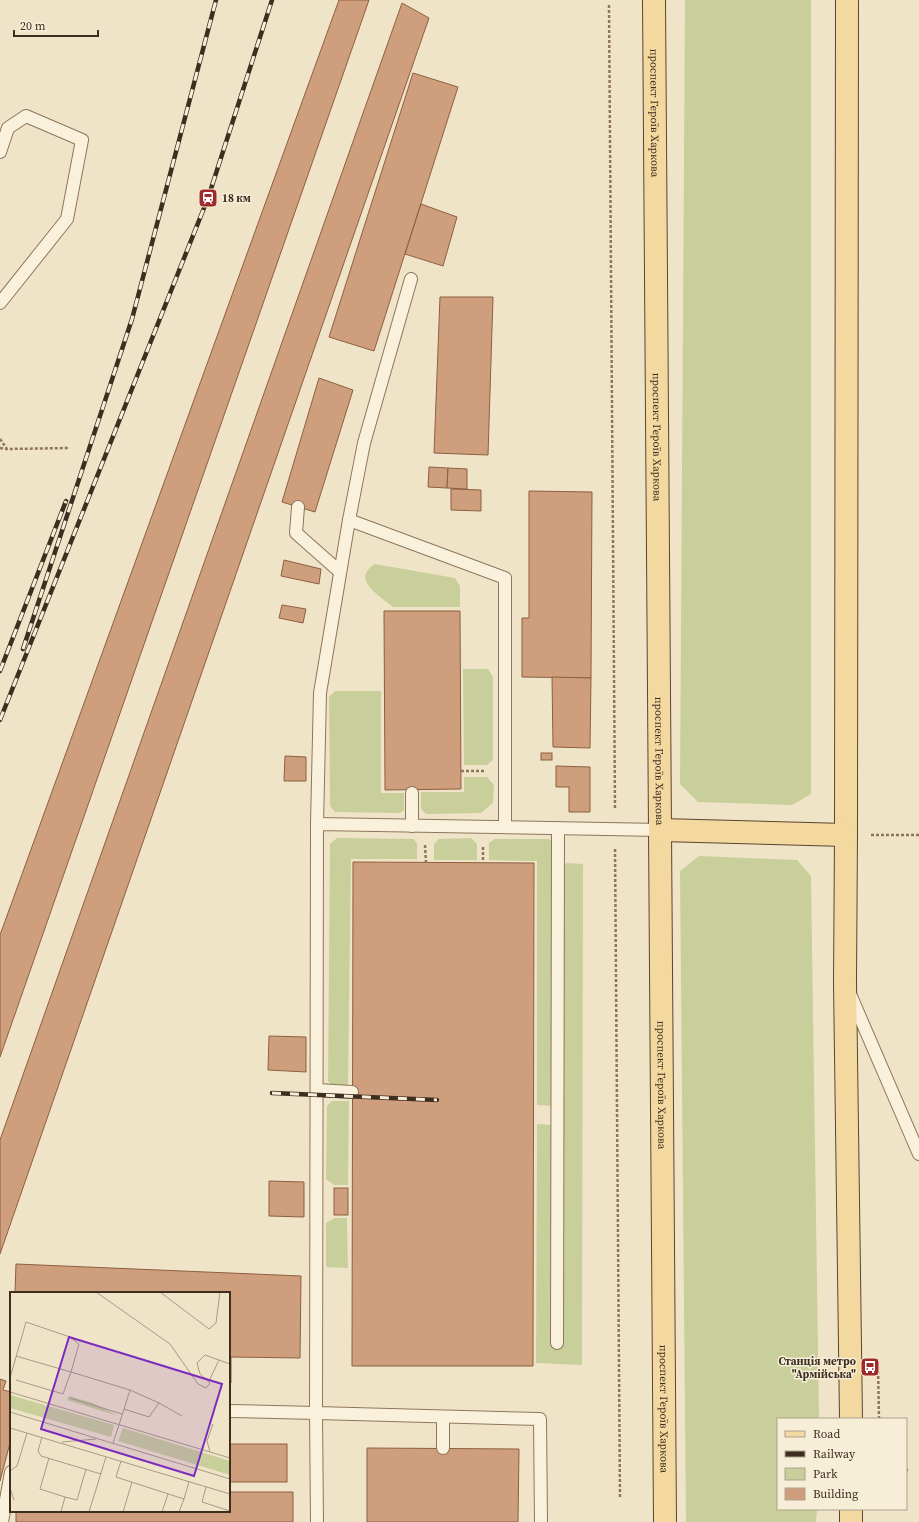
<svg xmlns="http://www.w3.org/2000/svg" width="919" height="1522" viewBox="0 0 919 1522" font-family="'Source Serif 4',serif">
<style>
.green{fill:#c9cf9b}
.building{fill:#cf9f7d;stroke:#8d5f41}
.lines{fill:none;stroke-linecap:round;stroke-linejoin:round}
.lane-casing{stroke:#8d765c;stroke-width:14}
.primary-casing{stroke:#5b4430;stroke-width:24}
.path{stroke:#8d765c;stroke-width:2.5;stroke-dasharray:3 2;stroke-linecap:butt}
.lane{stroke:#faf1dc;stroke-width:12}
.primary{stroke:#f3d9a0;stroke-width:22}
.rail-casing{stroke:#3d2e20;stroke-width:4.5}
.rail{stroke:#f7eed8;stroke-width:3;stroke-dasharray:9;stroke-linecap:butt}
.labels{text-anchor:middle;stroke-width:3;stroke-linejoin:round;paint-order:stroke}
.street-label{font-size:11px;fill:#3d2e20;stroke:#f7eed8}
.poi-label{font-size:11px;font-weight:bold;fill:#3d2e20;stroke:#f7eed8;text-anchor:start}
.inset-road{fill:none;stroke:#a89b85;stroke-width:1}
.view{fill:#7b2cbf;fill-opacity:0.15;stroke:#7b2cbf;stroke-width:2}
.inset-edge{fill:none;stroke:#3d2e20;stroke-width:2}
</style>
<rect width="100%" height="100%" fill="#f0e4c8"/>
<g class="green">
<polygon points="685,0 811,0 811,794 792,805 698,802 680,784"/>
<path d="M375 564 455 578 460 586V607H393C380 596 350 579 375 564Z"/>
<polygon points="463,669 488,669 493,677 493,760 487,765 464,765"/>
<polygon points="335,691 381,691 381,793 404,793 404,810 400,813 335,812 330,806 329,697"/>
<polygon points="464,777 487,777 494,785 493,803 481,813 426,814 421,809 421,792 464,792"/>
<polygon points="337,838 414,839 417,844 417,859 351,859 348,1086 332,1086 328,1081 330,844"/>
<polygon points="471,838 477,844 477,860 434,860 434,844 439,839"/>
<polygon points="495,839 549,839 554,845 554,1106 537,1105 537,861 489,860 489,843"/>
<polygon points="699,856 797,860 811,876 819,1419 778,1419 778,1509 817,1509 816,1522 686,1522 680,871"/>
<polygon points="567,863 583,864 582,1365 536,1363 537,1124 553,1125 552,1347 563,1347 562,867"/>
<polygon points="332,1101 349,1101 348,1185 334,1185 326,1179 327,1106"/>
<polygon points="335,1218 347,1218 348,1268 326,1267 326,1223"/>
</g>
<g class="building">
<polygon points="339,0 369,0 0,1057 0,935"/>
<polygon points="402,3 429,18 0,1254 0,1140"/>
<polygon points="413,73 458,87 374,351 329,337"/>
<polygon points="421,204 457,217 443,266 405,254"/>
<polygon points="440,297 493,297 488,455 434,453"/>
<polygon points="319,378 353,390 315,512 282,502"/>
<polygon points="429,467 448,468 447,488 428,487"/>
<polygon points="448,468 467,469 467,489 447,488"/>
<polygon points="451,489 481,490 481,511 451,510"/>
<polygon points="529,491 592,492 591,678 522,677 522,618 529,618"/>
<polygon points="284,560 321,569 319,584 281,576"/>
<polygon points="282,605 306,609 303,623 279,618"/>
<polygon points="384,611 460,611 461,789 385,790"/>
<polygon points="552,677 591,678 590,748 553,747"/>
<rect x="541" y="753" width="11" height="7"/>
<polygon points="285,756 306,757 306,781 284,781"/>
<polygon points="556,766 590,767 590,812 569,812 569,787 556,787"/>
<polygon points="353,862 534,863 533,1366 352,1366"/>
<polygon points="269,1036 306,1037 306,1072 268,1070"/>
<polygon points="269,1181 304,1182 304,1217 269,1216"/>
<rect x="334" y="1188" width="14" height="27"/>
<polygon points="16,1264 301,1276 300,1358 231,1357 231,1383 229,1383 229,1293 15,1293"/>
<polygon points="0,1379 6,1381 3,1390 11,1392 11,1439 0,1481"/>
<rect x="229" y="1444" width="58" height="38"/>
<polygon points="367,1448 519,1449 518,1522 367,1522"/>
<polygon points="229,1492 293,1492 293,1522 16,1522 16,1511 229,1511"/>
</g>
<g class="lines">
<defs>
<g id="lane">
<polyline points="0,152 8,128 26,116 82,140 67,219 0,303"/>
<polyline points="298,507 296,533 339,571"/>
<polyline points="349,520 364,443 411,279"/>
<polyline points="412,793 412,826"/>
<polyline points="317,824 320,693 349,520 505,578 505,826"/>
<polyline points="850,994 919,1154"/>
<polyline points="317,1090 352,1092"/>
<polyline points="557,1343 558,828"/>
<polyline points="229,1411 316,1413 317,1522"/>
<polyline points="443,1417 443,1448"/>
<polyline points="2,1522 11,1472"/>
<polyline points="541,1522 540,1419 316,1413 317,824 661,830"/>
</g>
<g id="primary">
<path id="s1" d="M654 0 665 1522"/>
<polyline points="847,0 846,835 845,982 851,1419"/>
<polyline points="661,830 846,835"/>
<polyline points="851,1509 851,1522"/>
</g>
</defs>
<use href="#lane" class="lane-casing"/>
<use href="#primary" class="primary-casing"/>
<g class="path">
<polyline points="609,5 615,808"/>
<polyline points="0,439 7,449 69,448"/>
<polyline points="0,448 7,449"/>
<polyline points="461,771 485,771"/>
<polyline points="871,835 919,835"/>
<polyline points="425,845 426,863"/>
<polyline points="483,847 483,863"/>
<polyline points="615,849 620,1497"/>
<polyline points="878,1366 879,1419"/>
<polyline points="906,1470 908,1470"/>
</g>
<use href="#lane" class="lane"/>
<use href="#primary" class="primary"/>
<defs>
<g id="rail">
<polyline points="23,649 132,319 216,0"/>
<polyline points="0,671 66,501"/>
<polyline points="0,720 208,198 272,0"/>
<polyline points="272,1093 437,1100"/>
</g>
</defs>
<use href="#rail" class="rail-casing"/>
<use href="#rail" class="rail"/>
</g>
<defs>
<symbol id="station-square" viewBox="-11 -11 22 22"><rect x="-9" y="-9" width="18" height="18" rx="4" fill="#9e2a2b" stroke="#f7eed8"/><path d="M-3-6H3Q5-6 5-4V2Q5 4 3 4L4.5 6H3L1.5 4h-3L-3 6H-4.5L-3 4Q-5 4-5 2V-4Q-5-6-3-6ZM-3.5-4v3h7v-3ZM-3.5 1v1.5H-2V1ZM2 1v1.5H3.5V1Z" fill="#fff"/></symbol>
<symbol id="bus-square" viewBox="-11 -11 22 22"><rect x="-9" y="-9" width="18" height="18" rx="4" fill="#9e2a2b" stroke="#f7eed8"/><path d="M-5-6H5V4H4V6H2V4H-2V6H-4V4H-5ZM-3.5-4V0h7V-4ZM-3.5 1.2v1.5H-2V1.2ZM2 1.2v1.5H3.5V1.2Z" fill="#fff"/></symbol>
</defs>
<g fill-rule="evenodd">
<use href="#station-square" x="197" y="187" width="22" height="22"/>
<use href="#bus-square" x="859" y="1356" width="22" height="22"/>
</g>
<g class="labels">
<g class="street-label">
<text dy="4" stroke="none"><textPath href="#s1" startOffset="113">проспект Героїв Харкова</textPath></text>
<text dy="4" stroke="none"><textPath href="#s1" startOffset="437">проспект Героїв Харкова</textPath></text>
<text dy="4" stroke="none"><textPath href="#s1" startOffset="761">проспект Героїв Харкова</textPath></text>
<text dy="4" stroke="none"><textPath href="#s1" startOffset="1085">проспект Героїв Харкова</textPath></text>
<text dy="4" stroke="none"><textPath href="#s1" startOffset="1409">проспект Героїв Харкова</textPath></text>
</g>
<g class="poi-label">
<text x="222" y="202">18 км</text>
<text x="856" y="1365" text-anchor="end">Станція метро<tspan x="856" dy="13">"Армійська"</tspan></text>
</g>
</g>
<g transform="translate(10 1292)">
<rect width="220" height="220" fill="#f0e4c8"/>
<path d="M0 103 104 133 101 145 0 116ZM59 104 83 111 108 124 57 108ZM113 136 220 169V183L108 149Z" fill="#c9cf9b"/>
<path class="inset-road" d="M86 0 160 52 188 92 196 96 200 91 190 82 187 71 195 63 220 72M150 0 199 37 206 31 210 0M0 86 16 30 60 45 69 52 61 80 6 64M6 88 53 102 61 80 120 98 109 133M199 89 209 68M0 100 220 166M60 106 112 122M149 111 172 124M114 117 139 125 149 111 120 98M0 120 220 187M0 136 220 202M32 145 28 159 31 164 91 182M52 150 86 147M103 151 109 133M200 160 197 149 203 132M39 166 30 197 55 205 67 208 76 177M111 169 106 185 174 207 179 190M0 179 7 174 17 141M196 195 192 210 220 219M0 196 4 208M51 220 55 205M79 220 96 165M113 220 122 190M152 220 158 202M169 220 174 207"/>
<path class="view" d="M59 45 212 92 184 184 31 137Z"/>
<rect width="220" height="220" class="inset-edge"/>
</g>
<rect x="777" y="1418" width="130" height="92" fill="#f7eed8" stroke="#ada18e"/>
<rect x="785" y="1431" width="20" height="6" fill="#f3d9a0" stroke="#ada18e"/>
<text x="813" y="1438" font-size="12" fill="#3d2e20">Road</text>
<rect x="785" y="1451" width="20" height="6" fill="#3d2e20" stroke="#ada18e"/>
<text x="813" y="1458" font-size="12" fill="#3d2e20">Railway</text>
<rect x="785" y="1468" width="20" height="12" fill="#c9cf9b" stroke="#ada18e"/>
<text x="813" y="1478" font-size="12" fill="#3d2e20">Park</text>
<rect x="785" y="1488" width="20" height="12" fill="#cf9f7d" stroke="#ada18e"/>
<text x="813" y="1498" font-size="12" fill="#3d2e20">Building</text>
<path d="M14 30v6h84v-6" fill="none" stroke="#3d2e20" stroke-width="2"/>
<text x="20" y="30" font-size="12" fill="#3d2e20" stroke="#f7eed8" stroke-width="3" paint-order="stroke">20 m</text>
</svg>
